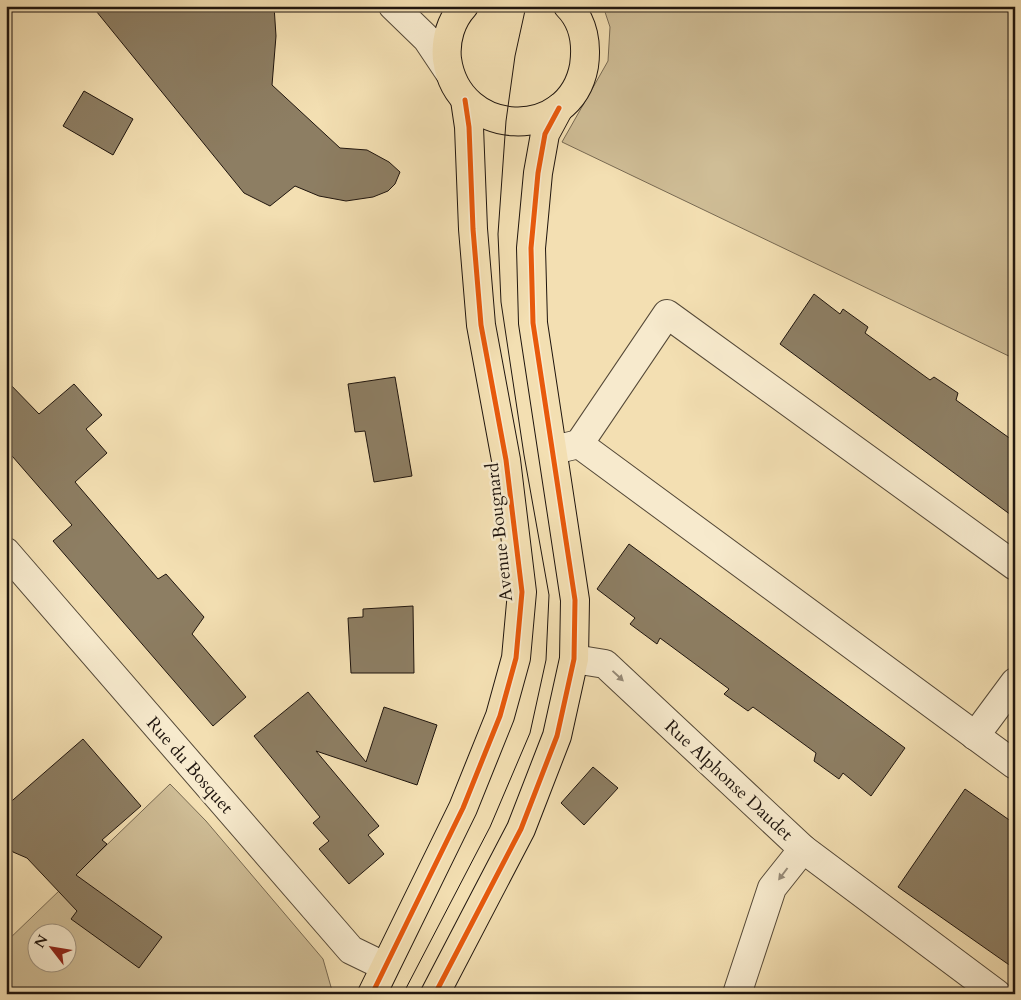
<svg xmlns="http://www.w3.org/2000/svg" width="1021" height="1000" viewBox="0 0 1021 1000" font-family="Cardo,serif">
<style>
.green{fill:#cfbd96;stroke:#776952;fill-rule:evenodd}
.building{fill:#8d7e63;stroke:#1f150e}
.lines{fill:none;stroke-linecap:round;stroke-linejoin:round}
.minor-casing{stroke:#544837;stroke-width:30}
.major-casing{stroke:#1f150e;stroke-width:30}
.minor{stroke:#f7eacd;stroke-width:28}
.major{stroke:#f3dfb2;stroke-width:28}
.tram{stroke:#1f150e;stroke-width:1}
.cycleway-casing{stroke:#f7eacd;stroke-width:8}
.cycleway{stroke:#e8590c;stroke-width:5}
.oneway{fill:#968a77}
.labels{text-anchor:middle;stroke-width:5;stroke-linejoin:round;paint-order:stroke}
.street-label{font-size:18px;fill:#1f150e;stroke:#f7eacd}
</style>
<rect width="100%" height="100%" fill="#f3dfb2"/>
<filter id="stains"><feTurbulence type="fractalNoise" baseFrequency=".004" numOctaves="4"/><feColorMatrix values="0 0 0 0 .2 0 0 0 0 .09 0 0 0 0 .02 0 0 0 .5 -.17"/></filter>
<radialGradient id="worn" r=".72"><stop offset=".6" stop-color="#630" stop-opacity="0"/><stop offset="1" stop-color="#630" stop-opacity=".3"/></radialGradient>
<g class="green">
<polygon points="603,6 1015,6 1015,359 562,142 608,61 610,27"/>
<path d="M170 784 206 821 323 959 333 994H6V942ZM38 932H68V962H38Z"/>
</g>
<g class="building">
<polygon points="92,6 274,6 276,36 272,85 340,148 367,150 389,162 400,172 395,184 388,191 373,197 346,201 319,196 295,186 270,206 244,193"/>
<polygon points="84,91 133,119 113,155 63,126"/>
<polygon points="814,294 840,314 843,309 868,327 865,333 930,380 934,377 958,393 956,400 1015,442 1015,518 780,344"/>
<polygon points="395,377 412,476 374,482 365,431 355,432 348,384"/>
<polygon points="6,380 39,414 74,384 102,415 86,429 107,453 75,482 158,579 166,574 204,617 192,634 246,697 213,726 53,541 72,525 6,449"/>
<polygon points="629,544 905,748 871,796 843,773 839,779 814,761 816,753 753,707 748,711 724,694 729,689 660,638 657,644 630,624 635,618 597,589"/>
<polygon points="413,606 414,673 351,673 348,618 363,617 363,609"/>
<polygon points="308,692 366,762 384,707 437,725 417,785 316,751 379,826 368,835 384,854 349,884 319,849 329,841 313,823 320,817 254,736"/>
<polygon points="83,739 141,806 102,840 107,844 76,875 162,937 139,968 71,919 77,911 27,858 13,852 6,843 6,806"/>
<polygon points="593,767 618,788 584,825 561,803"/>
<polygon points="965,789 1015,824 1015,969 898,887"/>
</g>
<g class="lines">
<defs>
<g id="minor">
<polyline points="393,6 427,39 449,72"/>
<polyline points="579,444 667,314 1015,566"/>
<polyline points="562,448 579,444 1015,765"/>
<polyline points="6,552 351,950 384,966"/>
<polyline points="574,659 605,664 803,849 772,888 737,994"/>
<polyline points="975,736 1015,682"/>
<polyline points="803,849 997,994"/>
</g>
<g id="major">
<path d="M464 6C451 20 445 40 447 59 458 139 570 143 584 66 587 45 584 22 568 6"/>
<polyline points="372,994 463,808 500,716 516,658 522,592 506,460 481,325 473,229 469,127 465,100"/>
<polyline points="435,994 521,829 557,736 574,659 575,600 533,323 531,248 538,173 545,134 559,108"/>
</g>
</defs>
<use href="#minor" class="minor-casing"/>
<use href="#major" class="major-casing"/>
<use href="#minor" class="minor"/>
<use href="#major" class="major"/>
<polyline class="tram" points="403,994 490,827 530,733 546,660 549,595 524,455 501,302 498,234 506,121 515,56 526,6"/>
<defs>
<g id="cycleway">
<polyline points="372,994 463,808 500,716 516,658 522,592 506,460 481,325 473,229 469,127 465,100"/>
<polyline points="435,994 521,829 557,736 574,659 575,600 533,323 531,248 538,173 545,134 559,108"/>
</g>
</defs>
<use href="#cycleway" class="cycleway-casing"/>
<use href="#cycleway" class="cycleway"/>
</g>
<defs><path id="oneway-solid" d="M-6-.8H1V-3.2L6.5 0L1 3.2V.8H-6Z" transform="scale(1.25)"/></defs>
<g class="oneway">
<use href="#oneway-solid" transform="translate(618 676) rotate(43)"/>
<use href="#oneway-solid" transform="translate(783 874) rotate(127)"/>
</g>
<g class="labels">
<g class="street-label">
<text transform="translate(499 532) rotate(-96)" y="6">Avenue Bougnard</text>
<text transform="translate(190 765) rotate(49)" y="6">Rue du Bosquet</text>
<text transform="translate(729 780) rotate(43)" y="6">Rue Alphonse Daudet</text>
</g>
</g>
<rect width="1021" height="1000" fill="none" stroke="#f3dfb2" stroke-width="25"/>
<rect x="8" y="8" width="1006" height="985" fill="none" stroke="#1f150e" stroke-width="2.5"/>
<rect x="12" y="12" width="996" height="975" fill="none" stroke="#1f150e"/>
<g transform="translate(52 948) rotate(301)"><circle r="24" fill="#f7eacd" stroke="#a19581"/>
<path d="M0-4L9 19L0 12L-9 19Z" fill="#8f2418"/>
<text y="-8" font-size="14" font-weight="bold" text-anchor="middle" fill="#1f150e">N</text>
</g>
<rect width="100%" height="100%" filter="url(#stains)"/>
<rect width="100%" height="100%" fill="url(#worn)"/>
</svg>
